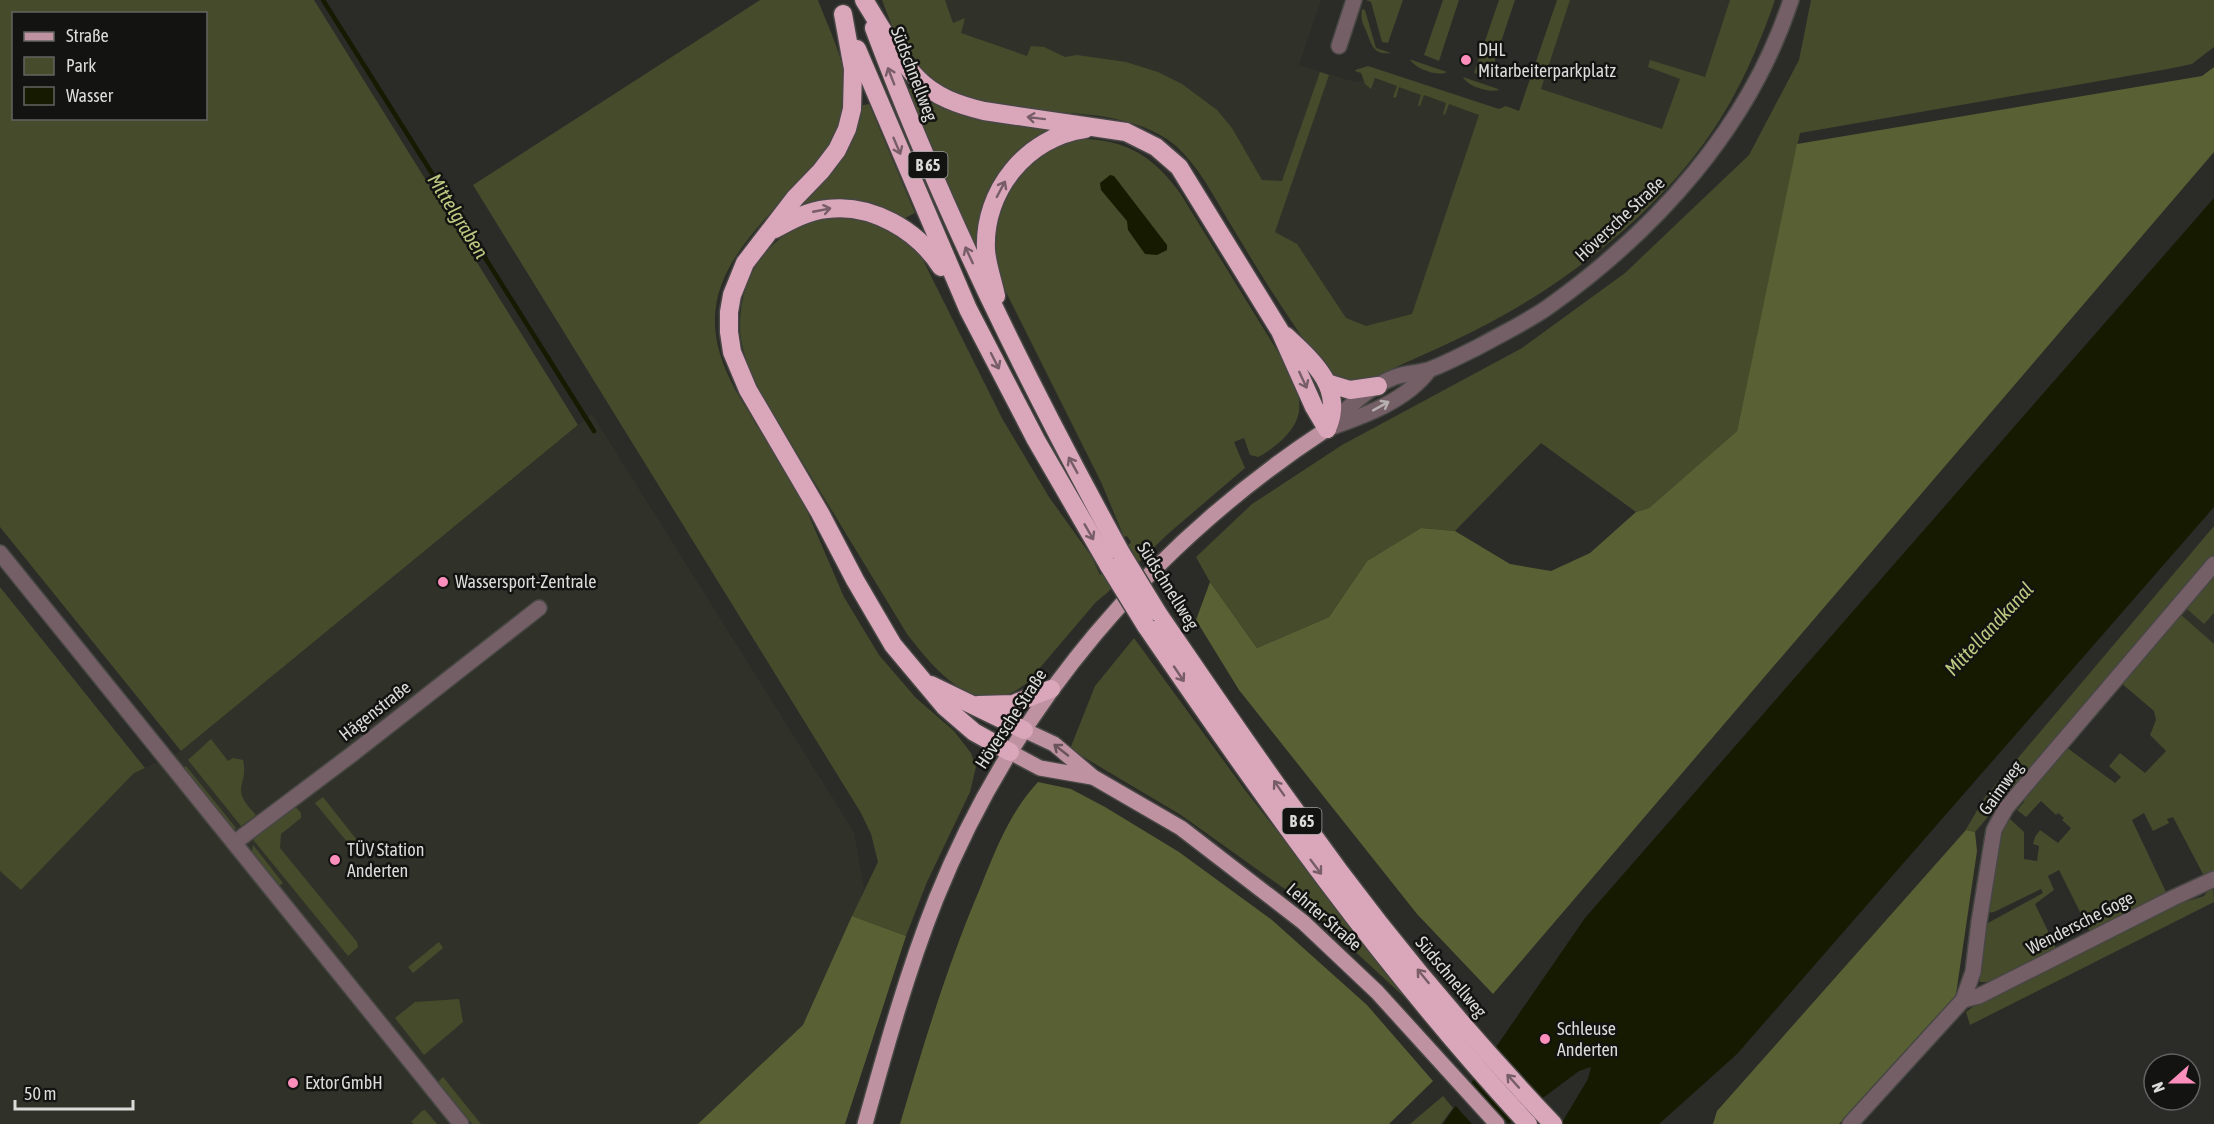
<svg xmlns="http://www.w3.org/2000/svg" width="2214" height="1124" viewBox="0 0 2214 1124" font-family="'Asap Condensed',sans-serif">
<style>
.built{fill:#303229}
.green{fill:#464b2b;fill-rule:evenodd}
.forest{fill:#596033}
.water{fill:#161a00}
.pier{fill:#2b2b28}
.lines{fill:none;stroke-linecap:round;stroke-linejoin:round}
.stream{stroke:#161a00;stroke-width:4.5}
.minor-casing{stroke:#474744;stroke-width:18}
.major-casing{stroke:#474744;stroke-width:18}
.highway-casing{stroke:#474744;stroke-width:21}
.minor{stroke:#755f66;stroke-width:15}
.major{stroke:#be92a1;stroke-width:15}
.highway{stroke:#daa6b9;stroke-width:18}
.highway-bridge-casing{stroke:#474744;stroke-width:21;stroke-linecap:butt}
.highway-bridge{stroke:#daa6b9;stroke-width:18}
.oneway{stroke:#765d66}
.oneway2{stroke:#b7b0b1}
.oneway3{stroke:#68535a}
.poi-dot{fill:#fe8ebb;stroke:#131412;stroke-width:2}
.labels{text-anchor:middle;stroke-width:5;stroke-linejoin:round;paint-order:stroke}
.shield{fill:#131412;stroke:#9fa09e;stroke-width:1.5}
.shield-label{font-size:16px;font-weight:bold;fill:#dbdcda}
.poi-label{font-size:18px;fill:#dbdcda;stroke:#131412;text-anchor:start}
.street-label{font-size:18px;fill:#dbdcda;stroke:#131412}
.water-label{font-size:20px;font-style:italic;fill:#bdc980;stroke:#131412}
</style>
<rect width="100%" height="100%" fill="#2b2b28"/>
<g class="built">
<polygon points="929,0 1321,0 1299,65 1355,82 1374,78 1527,129 1570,0 1759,0 1659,174 1592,257 1502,317 1303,339 1272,293 1214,141 976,69"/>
<polygon points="592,414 854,832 864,888 788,1124 0,1124 0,871 21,890 134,773 181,751"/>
<polygon points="2214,575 2214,672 2168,629"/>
</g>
<g class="green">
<path d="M0 0H314L578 425 181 751 0 527ZM14 14H206V118H14Z"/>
<path d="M760 0H818C829 30 848 64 845 96 841 134 821 158 796 185 735 251 685 299 736 391L804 504 844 597 879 655 916 698 954 731 971 753 976 767 970 792 927 882 906 936 852 916 878 862 871 834 861 813 473 185Z"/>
<path d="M882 0H945L953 23 965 18 961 33 1027 56 1031 46 1044 47 1065 57 1077 55 1126 62 1158 72 1182 84 1217 110 1232 128 1262 180 1282 181 1320 72 1329 75 1275 232 1297 244 1346 318 1366 326 1412 314 1479 115 1449 104 1445 115 1443 114 1446 103 1424 95 1420 106 1418 105 1421 95 1399 87 1396 98 1393 97 1397 86 1375 78 1371 89 1365 84 1361 73 1355 71V70L1368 66 1499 109 1506 106 1519 111 1557 0H1570L1541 89 1662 129 1680 79 1648 67 1650 60 1705 77 1730 0H1775C1758 50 1734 103 1702 146 1652 214 1576 275 1502 316 1461 339 1417 357 1375 377 1361 382 1349 386 1336 377 1320 366 1307 344 1296 328 1272 293 1250 257 1228 220 1213 195 1199 167 1176 146 1156 129 1132 122 1106 117 1053 108 957 114 920 72 902 51 891 25 882 0Z"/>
<polygon points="1366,0 1403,0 1388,43 1382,42 1371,2"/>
<polygon points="1443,0 1459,0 1439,61 1424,55"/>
<polygon points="1499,0 1515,0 1489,78 1474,73"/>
<polygon points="1811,0 2214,0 2214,47 2192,64 2168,69 1800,133 1737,431 1649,508 1636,512 1541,443 1455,531 1421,528 1367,561 1329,617 1257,648 1210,582 1196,557 1252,504 1342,445 1522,348 1625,273 1749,155 1799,60"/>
<path d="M1362 9 1365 10 1376 48 1391 53C1374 55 1372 46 1367 33 1363 23 1360 21 1362 9Z"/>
<path d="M1410 60H1412L1447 72C1438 77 1416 69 1410 60Z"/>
<path d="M1463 77 1498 89 1499 90C1488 93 1467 86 1463 77Z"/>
<polygon points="913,86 925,95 1050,129 979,234 977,244 973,244 907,91"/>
<polygon points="869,104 915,213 901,220 800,207 858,106"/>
<path d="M1086 139C1130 141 1155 159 1180 193L1286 365C1300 395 1309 414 1282 440 1275 446 1267 453 1258 457L1250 455 1244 438 1234 442 1245 468 1169 533 1107 593 1096 602 1027 683C977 723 936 671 907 634L764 399C752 375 740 352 740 325 740 224 856 179 922 258L1003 420 1049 497 1092 557 1100 575 1131 542 1127 536 1124 537 1101 482 1003 286 993 251 994 232 1007 188 1043 152 1065 142Z"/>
<polygon points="2214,526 2214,556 1975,832 1967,830 1965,831 1985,797"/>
<polygon points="2214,577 2214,613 2204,624 2187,609"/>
<polygon points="0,587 145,768 134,773 21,890 0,871"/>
<polygon points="2180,614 2214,644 2214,872 2204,876 2173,817 2167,819 2169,823 2153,831 2144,813 2132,820 2167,894 2090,932 2059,870 2048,876 2054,890 2035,904 2056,948 1988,982 1980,982 1979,975 1986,924 2043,893 2041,889 1994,912 1987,913 2001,830 2010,819 2024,832 2024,859 2037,861 2039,846 2033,844 2035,837 2040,830 2058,843 2071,828 2062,820 2064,818 2058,813 2056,815 2041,801 2026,817 2017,810 2024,802 2025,796 2066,747 2115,783 2121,777 2109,766 2120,753 2145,773 2166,751 2150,735 2156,720 2154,711 2121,683"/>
<polygon points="1134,638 1245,790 1414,1006 1296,897 1181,815 1070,749 1095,686"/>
<path d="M211 739 228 761 233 758 243 760C249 788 228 786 256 815L241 826 188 760Z"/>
<polygon points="186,766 236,828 234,830 183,768"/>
<polygon points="323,797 360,844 353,849 315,803"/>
<polygon points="294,805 301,813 301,818 281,834 280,848 357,942 358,947 348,956 251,837"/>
<polygon points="253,845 283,883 279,886 252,852"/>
<polygon points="2213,884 2214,902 1970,1025 1966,1012 1989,995 2162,909 2204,896"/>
<polygon points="439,942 443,948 413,973 408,967"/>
<polygon points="459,999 463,1022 424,1055 395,1018 415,1002"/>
<polygon points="443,1077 481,1124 472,1124 438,1082"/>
<polygon points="1443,1096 1453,1108 1441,1124 1410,1124"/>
<polygon points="425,1110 437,1124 414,1124 411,1122 422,1111"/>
</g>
<g class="forest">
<polygon points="2214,67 2214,152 1493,994 1417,914 1239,690 1196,620 1210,582 1257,648 1329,617 1367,561 1421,528 1455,531 1510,564 1551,571 1590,553 1636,512 1649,508 1737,431 1797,144 2202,76"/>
<path d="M1038 782 1071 789 1105 807 1179 852 1272 920 1367 1005 1433 1081 1389 1124H900C924 1043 948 963 981 886 996 849 1010 812 1038 782Z"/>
<polygon points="1966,830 1975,832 1977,851 1955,1001 1839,1124 1713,1124 1717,1111"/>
<polygon points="852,916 906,936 845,1124 698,1124 803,1025"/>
</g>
<g class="water">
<polygon points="1110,175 1114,176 1167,245 1167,250 1157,255 1145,254 1128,230 1127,221 1101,190 1100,183"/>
<polygon points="2214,198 2214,507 1737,1054 1659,1124 1561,1124 1588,1079 1591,1067 1579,1071 1508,1124 1443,1124 1585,918"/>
</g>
<polygon class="pier" points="1469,1081 1509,1124 1472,1124 1453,1103"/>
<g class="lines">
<polyline class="stream" points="323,0 594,431"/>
<defs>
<g id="minor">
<polyline points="1339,46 1354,0"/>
<path d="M1332 427C1366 415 1407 400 1429 370"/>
<path d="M1327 429C1347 408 1368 387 1395 377 1407 373 1419 373 1431 369 1447 363 1464 354 1480 346 1503 333 1529 321 1551 305 1657 229 1750 126 1791 0"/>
<polyline points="0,553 461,1124"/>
<polyline points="234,843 351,755 539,608"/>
<polyline points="1963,1000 1979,996 2173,898 2214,879"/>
<polyline points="1850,1124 1963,1000 1973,972 1979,922 1994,830 2006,808 2214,564"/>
</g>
<g id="major">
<polyline points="1024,730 1054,744 1093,777 1181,828 1303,922 1377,992 1497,1124"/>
<polyline points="1010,752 1040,768 1092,777"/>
<path d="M865 1124C886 1048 907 972 936 899 1014 705 1153 543 1327 429"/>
</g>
<g id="highway">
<path d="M864 0C879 24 898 58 917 78 935 97 959 105 984 111L1126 132 1156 147 1179 167 1280 331 1314 407 1327 429"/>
<polyline points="843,14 853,69 852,109 847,129 837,150 821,171 795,198 745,263 732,295 729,312 729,332 732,352 748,390 820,513 855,580 893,645 945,707 974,732 1010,752"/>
<path d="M874 28C942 210 1028 383 1121 553"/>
<polyline points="857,49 968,309 1036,440 1109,566"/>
<path d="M775 229C791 220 808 211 827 209 872 203 918 231 941 267"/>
<path d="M996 296C993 281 987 265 986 250 983 191 1027 137 1085 129"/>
<path d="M1286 336C1313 361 1345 389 1327 429"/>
<polyline points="1327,383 1350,390 1378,386"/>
<path d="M1157 612C1205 682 1252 752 1302 820 1378 927 1463 1029 1553 1124"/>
<path d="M1146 626C1264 799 1385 970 1528 1124"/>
<polyline points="931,685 1024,730"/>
<polyline points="978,705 1013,704 1051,689"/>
</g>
</defs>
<use href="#minor" class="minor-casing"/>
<use href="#major" class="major-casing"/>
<use href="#highway" class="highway-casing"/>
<use href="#minor" class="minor"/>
<use href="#major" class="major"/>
<use href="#highway" class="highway"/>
<defs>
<g id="highway-bridge">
<polyline points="1121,553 1157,612"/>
<polyline points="1109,566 1146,626"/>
</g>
</defs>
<use href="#highway-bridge" class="highway-bridge-casing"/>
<use href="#highway-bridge" class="highway-bridge"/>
</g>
<defs><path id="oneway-shaft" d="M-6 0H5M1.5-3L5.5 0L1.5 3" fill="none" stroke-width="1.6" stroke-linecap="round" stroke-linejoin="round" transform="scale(1.5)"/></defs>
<g class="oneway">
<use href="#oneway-shaft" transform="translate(891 76) rotate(-111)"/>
<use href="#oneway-shaft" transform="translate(1036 118) rotate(-173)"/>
<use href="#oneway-shaft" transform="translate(897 146) rotate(67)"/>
<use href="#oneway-shaft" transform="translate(1001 189) rotate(-62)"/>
<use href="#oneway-shaft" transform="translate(822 210) rotate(-11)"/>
<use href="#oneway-shaft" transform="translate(969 255) rotate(-115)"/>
<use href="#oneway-shaft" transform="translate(995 361) rotate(63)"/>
<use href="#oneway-shaft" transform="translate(1303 380) rotate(65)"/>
<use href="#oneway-shaft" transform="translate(1073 465) rotate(-119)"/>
<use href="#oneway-shaft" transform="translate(1089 532) rotate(60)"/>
<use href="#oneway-shaft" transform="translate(1179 674) rotate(56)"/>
<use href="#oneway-shaft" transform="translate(1279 788) rotate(-125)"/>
<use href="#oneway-shaft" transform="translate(1316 867) rotate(53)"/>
<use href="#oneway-shaft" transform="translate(1423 976) rotate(-129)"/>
<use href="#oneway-shaft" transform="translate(1513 1081) rotate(-132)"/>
</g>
<use class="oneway2" href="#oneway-shaft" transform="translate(1381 406) rotate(-29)"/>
<use class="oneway3" href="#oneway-shaft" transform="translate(1061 750) rotate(-142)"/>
<g class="poi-dot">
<circle cx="1466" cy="60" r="6"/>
<circle cx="443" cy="582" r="6"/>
<circle cx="335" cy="860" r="6"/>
<circle cx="1545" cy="1039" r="6"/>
<circle cx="293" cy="1083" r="6"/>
</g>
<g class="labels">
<g class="shield">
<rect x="908.5" y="152" width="39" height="26" rx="4.5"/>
<rect x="1282.5" y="808" width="39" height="26" rx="4.5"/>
</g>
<g class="shield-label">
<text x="928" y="171">B 65</text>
<text x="1302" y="827">B 65</text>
</g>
<g class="poi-label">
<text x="1478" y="56">DHL<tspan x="1478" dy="21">Mitarbeiterparkplatz</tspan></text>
<text x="455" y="588">Wassersport-Zentrale</text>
<text x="347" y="856">TÜV Station<tspan x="347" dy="21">Anderten</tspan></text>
<text x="1557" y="1035">Schleuse<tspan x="1557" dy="21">Anderten</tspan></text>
<text x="305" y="1089">Extor GmbH</text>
</g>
<g class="street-label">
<text transform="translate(914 74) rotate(69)" y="6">Südschnellweg</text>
<text transform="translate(1620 219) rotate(-43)" y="6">Höversche Straße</text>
<text transform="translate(1168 586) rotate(58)" y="6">Südschnellweg</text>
<text transform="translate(375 711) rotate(-38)" y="6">Hägenstraße</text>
<text transform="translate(1011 719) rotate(-57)" y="6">Höversche Straße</text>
<text transform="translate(2001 788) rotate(-54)" y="6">Gaimweg</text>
<text transform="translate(1324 917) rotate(41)" y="6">Lehrter Straße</text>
<text transform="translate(2080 923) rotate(-27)" y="6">Wendersche Goge</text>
<text transform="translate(1451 977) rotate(50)" y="6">Südschnellweg</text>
</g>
<g class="water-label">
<text transform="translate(458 216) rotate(58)" y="7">Mittelgraben</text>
<text transform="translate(1989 629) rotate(-47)" y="7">Mittellandkanal</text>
</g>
</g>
<rect x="12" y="12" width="195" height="108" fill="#131412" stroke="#636462" stroke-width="1.5"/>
<rect x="24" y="32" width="30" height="9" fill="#be92a1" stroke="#636462" stroke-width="1.5"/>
<text x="66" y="42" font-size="18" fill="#dbdcda">Straße</text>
<rect x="24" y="57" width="30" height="18" fill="#464b2b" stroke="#636462" stroke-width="1.5"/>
<text x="66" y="72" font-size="18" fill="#dbdcda">Park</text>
<rect x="24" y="87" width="30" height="18" fill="#161a00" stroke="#636462" stroke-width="1.5"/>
<text x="66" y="102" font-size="18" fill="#dbdcda">Wasser</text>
<g transform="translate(2172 1082) rotate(249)"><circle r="28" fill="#131412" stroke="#636462" stroke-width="1.5"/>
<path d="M0-4.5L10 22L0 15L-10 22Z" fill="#fe8ebb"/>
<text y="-9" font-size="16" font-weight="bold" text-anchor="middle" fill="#dbdcda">N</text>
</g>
<path d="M15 1100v9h118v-9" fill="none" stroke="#dbdcda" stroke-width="3"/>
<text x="24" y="1100" font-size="18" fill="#dbdcda" stroke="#131412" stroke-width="4.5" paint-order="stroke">50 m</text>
</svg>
